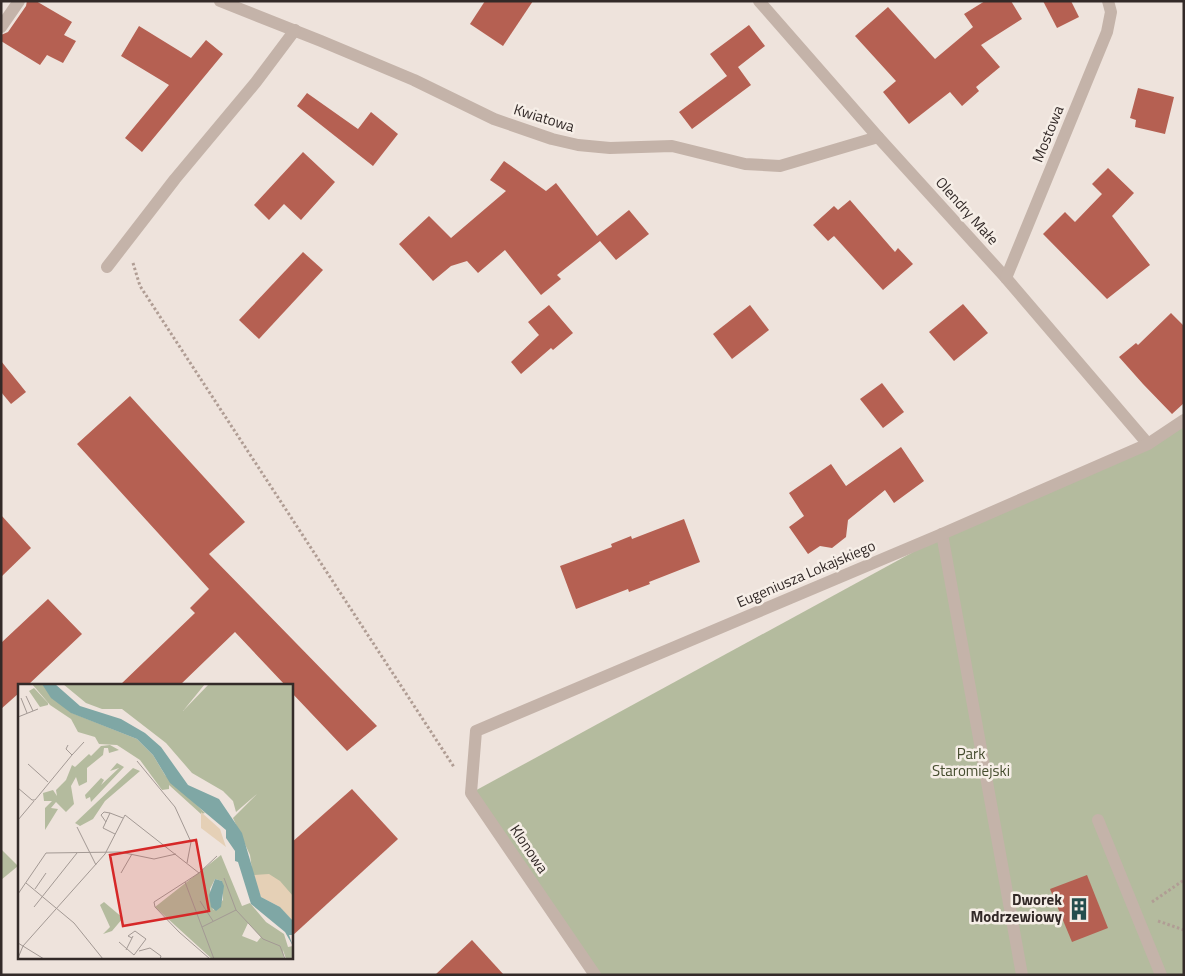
<svg xmlns="http://www.w3.org/2000/svg" width="1185" height="976" viewBox="0 0 1185 976" font-family="'Titillium Web',sans-serif">
<style>
.green{fill:#b4bb9e}
.building{fill:#b56052}
.lines{fill:none;stroke-linecap:round;stroke-linejoin:round}
.path{stroke:#b09d94;stroke-width:3;stroke-dasharray:2.5 2.5;stroke-linecap:butt}
.service{stroke:#c4b3a9;stroke-width:12}
.pedestrian{stroke:#c4b3a9;stroke-width:12}
.minor{stroke:#c4b3a9;stroke-width:12}
.labels{text-anchor:middle;stroke-width:5;stroke-linejoin:round;paint-order:stroke}
.street-label{font-size:15px;fill:#332a28;stroke:#f6eee7}
.park-label{font-size:15px;fill:#464d2f;stroke:#f6eee7}
.poi-label{font-size:15px;font-weight:bold;fill:#332a28;stroke:#f6eee7;text-anchor:end}
.inset-road{fill:none;stroke:#a39994;stroke-width:1}
.view{fill:#d62828;fill-opacity:0.15;stroke:#d62828;stroke-width:2.5}
.inset-edge{fill:none;stroke:#332a28;stroke-width:2.5}
</style>
<rect width="100%" height="100%" fill="#eee3dc"/>
<g class="green">
<polygon points="1184,424 1184,975 595,975 471,793 928,544"/>
<polygon points="1,849 18,866 1,880"/>
</g>
<g class="building">
<polygon points="27,1 36,1 72,22 64,35 76,41 63,63 47,55 40,65 1,41 1,35 8,32 26,6"/>
<polygon points="485,1 533,1 503,46 470,24"/>
<polygon points="985,1 1011,1 1022,19 981,45 1000,67 976,87 979,91 962,106 950,92 909,124 883,92 896,81 855,36 888,7 935,59 973,27 964,14"/>
<polygon points="1043,1 1071,1 1079,17 1057,28"/>
<polygon points="749,25 765,46 738,67 751,85 692,129 679,112 727,76 710,54"/>
<polygon points="139,26 191,58 206,40 223,54 142,152 125,138 169,85 121,56"/>
<polygon points="1138,88 1174,97 1165,134 1135,127 1136,120 1130,118"/>
<polygon points="307,93 358,129 371,112 398,134 373,166 297,106"/>
<polygon points="303,152 335,182 301,220 284,204 269,220 254,205"/>
<polygon points="504,161 546,191 556,183 597,236 629,210 649,234 616,260 600,241 557,275 561,279 541,295 505,250 478,273 467,261 451,266 433,281 399,244 429,216 451,238 506,191 490,180"/>
<polygon points="1108,168 1134,193 1112,216 1150,265 1107,299 1043,234 1065,212 1075,222 1102,194 1092,184"/>
<polygon points="850,200 895,252 898,248 913,264 883,290 834,236 828,241 813,225 834,206 838,210"/>
<polygon points="303,252 323,270 259,339 239,320"/>
<polygon points="963,304 988,333 954,361 929,332"/>
<polygon points="549,305 573,333 553,350 551,348 521,374 511,362 539,335 528,322"/>
<polygon points="750,305 769,330 732,359 713,334"/>
<polygon points="1171,313 1184,326 1184,403 1172,414 1143,384 1119,357 1136,343 1138,345"/>
<polygon points="1,361 26,392 11,404 1,392"/>
<polygon points="882,383 904,412 883,428 860,399"/>
<polygon points="130,396 245,522 209,554 377,726 347,751 291,692 291,685 285,685 235,632 180,685 120,685 195,613 190,608 209,589 77,444"/>
<polygon points="901,447 924,481 894,503 885,490 848,520 846,537 832,548 820,546 808,554 789,527 804,516 789,493 831,464 846,486"/>
<polygon points="1,515 31,548 1,577"/>
<polygon points="684,519 700,562 649,582 650,584 629,592 628,589 576,609 560,566 612,547 611,544 631,536 632,539"/>
<polygon points="48,599 82,634 28,685 19,685 19,693 1,709 1,643"/>
<polygon points="352,789 398,839 291,937 291,843"/>
<polygon points="1087,875 1108,928 1072,942 1050,889"/>
<polygon points="472,940 504,975 435,975"/>
</g>
<g class="lines">
<g class="path">
<polyline points="133,263 140,286 454,767"/>
<polyline points="1152,902 1184,880"/>
<polyline points="1158,921 1184,930"/>
</g>
<g class="service">
<polyline points="1,27 19,1"/>
<polyline points="1098,820 1161,975"/>
</g>
<polyline class="pedestrian" points="942,534 1022,975"/>
<g class="minor">
<polyline points="220,1 321,41 414,80 494,119 552,139 578,145 610,148 672,146 745,164 780,166 878,137"/>
<polyline points="759,1 878,137 1006,278 1148,444"/>
<polyline points="107,267 175,179 256,82 295,30"/>
<polyline points="1006,278 1107,32 1111,12 1108,1"/>
<polyline points="595,975 471,793 476,731 942,534 1148,444 1184,420"/>
</g>
</g>
<defs>
<symbol id="building-bare" viewBox="-9 -9 18 18"><path d="M-4-6H4V6H1V3H-1V6H-4ZM-2.5-4.3h1.7v1.8h-1.7ZM.8-4.3h1.7v1.8H.8ZM-2.5-1h1.7V.8h-1.7ZM.8-1h1.7V.8H.8Z" fill="#234e4d" stroke="#f6eee7" stroke-width="2.5" paint-order="stroke"/></symbol>
</defs>
<g fill-rule="evenodd">
<use href="#building-bare" x="1063" y="893" width="32" height="32"/>
</g>
<g class="labels">
<g class="street-label">
<text transform="translate(544 118) rotate(17)" y="5">Kwiatowa</text>
<text transform="translate(1048 134) rotate(-68)" y="5">Mostowa</text>
<text transform="translate(967 211) rotate(48)" y="5">Olendry Małe</text>
<text transform="translate(806 574) rotate(-23)" y="5">Eugeniusza Lokajskiego</text>
<text transform="translate(529 849) rotate(56)" y="5">Klonowa</text>
</g>
<g class="park-label">
<text x="971" y="759">Park<tspan x="971" dy="17">Staromiejski</tspan></text>
</g>
<g class="poi-label">
<text x="1062" y="905">Dworek<tspan x="1062" dy="17">Modrzewiowy</tspan></text>
</g>
</g>
<g transform="translate(18 684)">
<rect width="275" height="275" fill="#eee3dc"/>
<path d="M14 0H24L54 29 119 55 135 71 147 91 187 129 183 130 151 101V105L144 106 122 76 99 61 81 60 77 53 60 48 53 35 32 21ZM45 0H187L165 27 191 0H275V237L235 193 232 171 215 134 239 110 218 128 215 117 205 107 174 89 148 59 104 25H84L68 19ZM16 4 30 19V21L22 23 11 7ZM92 61 101 66 91 69 90 64H86L85 71 69 84V98L61 102 58 93 53 102 56 120 48 128 38 118 33 124 40 125 27 146V124L34 117H26L25 109 35 106 39 112 38 106 48 96 54 81 57 83 71 70 73 72 83 62ZM99 79 106 83 73 118 72 113 68 115 67 111 83 94 86 96 83 101 101 84 92 87ZM115 84 122 87 87 117 75 135 62 142 57 139ZM203 171 224 222 232 219 248 238 266 250 270 263 275 262V275H268L265 266 266 275H194L137 223ZM197 195 204 197 205 207V216L195 226 192 205ZM230 239 243 253 239 258 224 252ZM86 218 105 234 94 247 85 250 92 243 82 221Z" fill="#b4bb9e" fill-rule="evenodd"/>
<path d="M183 128 202 145 208 163 183 144ZM251 190 262 197 275 212V237L262 223 243 213 235 191Z" fill="#e5d0b6"/>
<path d="M24 0H37L62 22 103 35 127 49 143 63 170 101 201 115 224 149 243 213 262 223 275 237V251H271L275 262 267 248 233 220 220 178 217 177V167L208 154V146L152 99 135 71 119 55 53 29 33 14ZM197 195 204 197 206 202 203 223 198 227 193 223 191 211Z" fill="#7fa7a5"/>
<path class="inset-road" d="M8 12 15 27M3 14 9 29M0 33 20 25M54 71 66 58M119 77 157 123 173 158 169 179M10 80 30 98M0 104 14 116H17L54 71 48 65 50 61M0 136 16 117M88 138 83 131 86 128 92 129M59 143 78 181M97 150 85 144 92 129 105 134M103 189 114 170M206 194 218 226 245 255 262 262 267 275M167 198 196 275M8 199 56 239 85 275M17 205 28 189M0 210 28 169 102 168 136 175 158 170M182 217 195 237M16 223 59 169M184 243 218 226M101 258 116 271 128 255 117 247 110 252 114 254M0 259 26 275M108 266 115 252M121 267 132 264 143 272 142 275M0 274 5 262 87 170 107 131 181 189M192 275 161 248 137 223 136 218 181 189 199 172"/>
<path class="view" d="M178 156 191 227 105 242 92 171Z"/>
<rect width="275" height="275" class="inset-edge"/>
</g>
<rect width="1185" height="976" fill="none" stroke="#332a28" stroke-width="5"/>
</svg>
